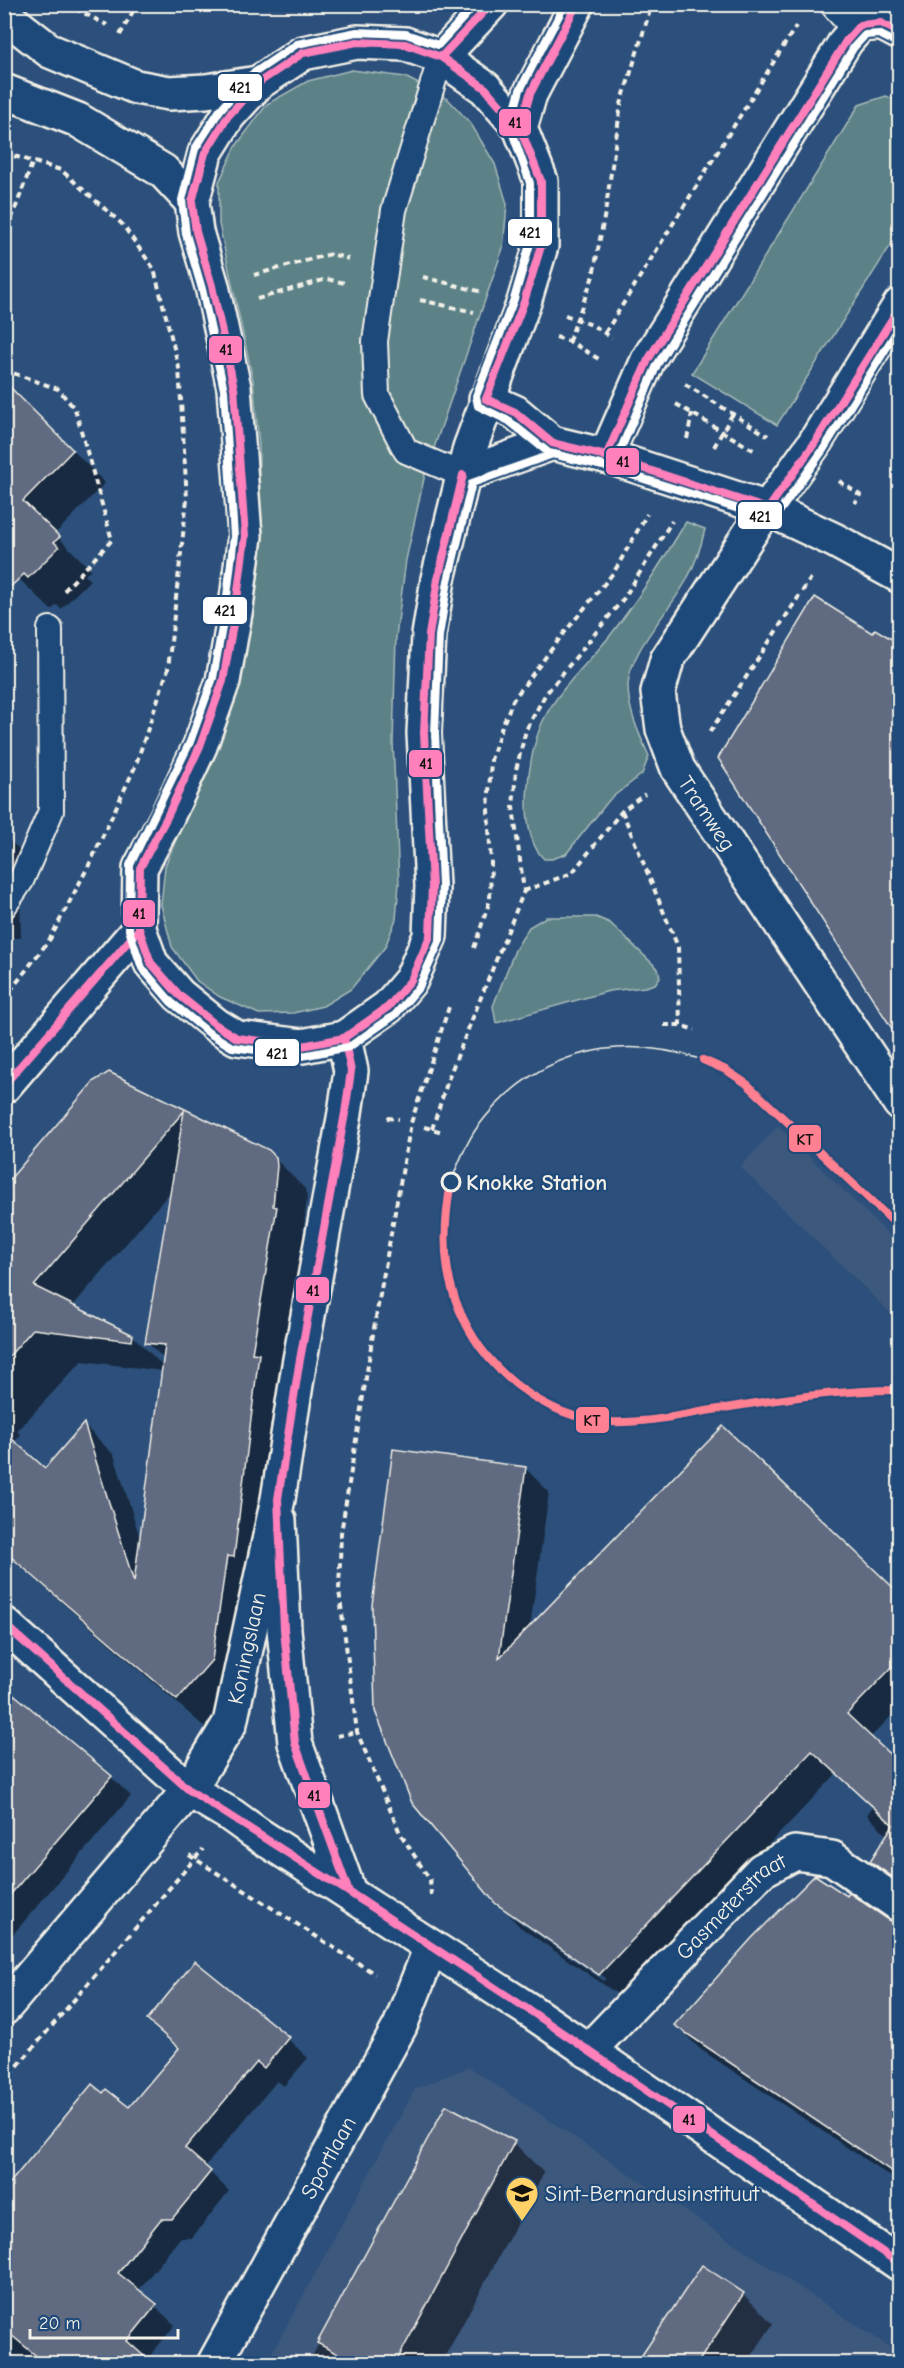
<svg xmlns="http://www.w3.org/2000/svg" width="904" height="2368" viewBox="0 0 904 2368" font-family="'Comic Neue',sans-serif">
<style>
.built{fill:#3c587d}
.green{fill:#5b8288;stroke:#a8bab8;stroke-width:1.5}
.shadow{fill:#0007;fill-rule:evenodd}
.building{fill:#606a81;stroke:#f4f1e8;stroke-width:1.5}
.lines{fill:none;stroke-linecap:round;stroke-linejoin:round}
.service-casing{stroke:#f4f1e8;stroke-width:28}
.minor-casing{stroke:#f4f1e8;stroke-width:38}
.tertiary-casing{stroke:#f4f1e8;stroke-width:38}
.secondary-casing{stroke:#f4f1e8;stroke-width:38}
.primary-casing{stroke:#f4f1e8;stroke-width:38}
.path{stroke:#f4f1e8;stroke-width:4;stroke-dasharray:6 4.5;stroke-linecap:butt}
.service{stroke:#1f4a7a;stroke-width:24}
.minor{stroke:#1f4a7a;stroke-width:33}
.tertiary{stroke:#1f4a7a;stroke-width:33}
.secondary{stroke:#1f4a7a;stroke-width:33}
.primary{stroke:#1f4a7a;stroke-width:33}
.tram{stroke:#f4f1e8;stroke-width:1.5}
.bus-1-casing{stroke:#1f4a7a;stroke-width:12}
.bus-2-casing{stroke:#1f4a7a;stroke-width:12}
.bus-1{stroke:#ff80bb;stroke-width:8}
.bus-2{stroke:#fff;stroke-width:8}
.tram-1-casing{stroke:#1f4a7a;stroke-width:12}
.tram-1{stroke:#ff8090;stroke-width:8}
.stop-dot{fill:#1f4a7a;stroke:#f4f1e8;stroke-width:3}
.labels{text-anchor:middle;stroke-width:4.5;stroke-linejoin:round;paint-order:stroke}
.street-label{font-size:22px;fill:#f4f1e8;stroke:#1f4a7a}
.stop-label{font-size:22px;font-weight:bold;fill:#f4f1e8;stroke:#1f4a7a;text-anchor:start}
.poi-label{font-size:22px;fill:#f4f1e8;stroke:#1f4a7a;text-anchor:start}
.line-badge{stroke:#1f4a7a;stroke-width:2}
.pale-badge-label{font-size:16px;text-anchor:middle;font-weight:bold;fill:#111}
</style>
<rect width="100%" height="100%" fill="#2c507b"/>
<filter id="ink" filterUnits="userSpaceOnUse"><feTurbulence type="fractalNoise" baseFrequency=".0167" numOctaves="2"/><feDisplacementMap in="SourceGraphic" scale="12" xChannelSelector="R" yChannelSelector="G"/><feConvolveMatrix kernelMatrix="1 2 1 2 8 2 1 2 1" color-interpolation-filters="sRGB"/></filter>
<g filter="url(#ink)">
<g class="built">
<polygon points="778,1126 899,1245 899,1321 740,1167"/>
<polygon points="469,2067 900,2354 899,2364 266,2364 415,2089"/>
</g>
<g class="green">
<polygon points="352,70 405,77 448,99 471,124 495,164 507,204 503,248 425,474 406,560 396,637 393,742 399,883 396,919 385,947 351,989 323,1006 293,1013 259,1014 220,997 197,981 172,947 161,905 165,866 213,752 258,531 259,446 253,380 219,224 219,182 236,146 267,104 308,81"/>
<polygon points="886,96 899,101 899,232 777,425 692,373 859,105"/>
<path d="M686 522 705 529C701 547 695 565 686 581 670 611 629 651 628 685 628 711 639 734 649 756L642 774 610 799 566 854 552 859H544C516 833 528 755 542 723 556 692 588 663 609 637 638 600 662 562 686 522Z"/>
<polygon points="546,917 596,917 610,923 658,969 660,977 655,984 645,987 609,991 496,1023 493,1006 515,950 529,927"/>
</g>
<g class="shadow">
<polygon points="16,392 105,483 55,534 91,570 85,575 90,580 61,609 57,605 51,610 4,564 4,395"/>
<polygon points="4,835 19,849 21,938 4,938"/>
<path d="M109 1074 268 1151 305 1189 307 1197 303 1235 307 1239 242 1691 208 1730 4 1552V1188ZM172 1190 147 1342 165 1360 164 1367 133 1336 72 1307ZM82 1361 163 1371 141 1541 114 1455 84 1425 46 1470 14 1443 21 1435 17 1431Z"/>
<polygon points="525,1468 549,1492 530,1628 900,1596 900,1707 870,1738 900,1767 900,1888 871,1861 888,1836 867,1815 873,1806 837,1773 623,1998 520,1927 508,1914 604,1981 606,1978 501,1906 503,1909 496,1902 413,1802"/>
<polygon points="4,1687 111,1777 131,1796 4,1945"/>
<polygon points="889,1922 900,1925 900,2183 700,2049 676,2025"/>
<polygon points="196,1964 288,2039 308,2058 284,2086 277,2081 205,2167 229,2191 192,2238 180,2238 138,2291 175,2325 146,2361 149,2364 4,2364 4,2186 9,2180 12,2183 103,2095 129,2109 179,2049 149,2020"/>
<polygon points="446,2107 514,2143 544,2173 441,2364 308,2364"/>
<polygon points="743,2294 773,2324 746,2364 638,2364"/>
</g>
<g class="building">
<polygon points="4,381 73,450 23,501 60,537 54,542 59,547 28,578 24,574 4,593"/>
<polygon points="815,597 872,633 875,629 900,644 900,1041 718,758"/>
<polygon points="109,1072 269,1150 276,1157 277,1166 273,1206 277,1207 252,1353 259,1354 234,1557 227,1556 212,1660 177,1700 4,1551 4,1432 45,1468 84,1423 134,1582 165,1345 145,1343 184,1111 34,1286 133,1335 132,1341 33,1329 4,1362 4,1186 94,1081"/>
<polygon points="723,1426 900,1594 900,1659 847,1714 900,1764 900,1882 870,1861 893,1825 812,1751 599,1975 495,1903 412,1803 375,1711 372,1605 393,1449 526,1467 499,1658"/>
<polygon points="4,1686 112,1776 4,1902"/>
<polygon points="815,1875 847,1896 849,1893 889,1920 900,1924 900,2177 674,2025 752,1938"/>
<polygon points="195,1961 289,2037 264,2068 257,2062 185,2148 211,2171 172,2219 161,2219 118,2273 157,2304 127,2341 153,2364 46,2364 4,2329 4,2190 92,2084 103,2093 106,2089 129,2107 179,2048 147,2020"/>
<polygon points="446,2105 515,2141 395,2364 356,2364 317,2343"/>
<polygon points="702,2265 744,2293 697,2364 636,2364"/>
</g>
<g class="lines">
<defs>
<g id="service">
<polyline points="832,4 855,31"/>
<polyline points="441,57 394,210 375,341 377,395 406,451 463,475"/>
<polyline points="4,906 21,881 51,811 50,629"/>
</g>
<g id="minor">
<path id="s1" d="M900 305 814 444 750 533 667 660 658 692 663 729 678 769 900 1103"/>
<polyline points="606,456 648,360 846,41 860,25 881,23 900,33"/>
<polyline points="279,1520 284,1629 295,1743 349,1892"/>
<polyline points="4,1624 189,1790 231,1815 256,1833 532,2012 900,2264"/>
<path id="s2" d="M588 2051 762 1870 795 1853 832 1858 900 1905"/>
<path id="s3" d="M214 2364 400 2026 431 1947"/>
</g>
<g id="tertiary">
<polyline points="486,399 515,412 552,443 606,456 768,509 834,540 900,576"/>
<polyline points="463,475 552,443"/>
</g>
<g id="secondary">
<polyline points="4,15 50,51 136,87 169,93 206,91 258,83"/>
<polyline points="4,91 78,120 163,171 192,202"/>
</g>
<g id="primary">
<polygon points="357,42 405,44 441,57 485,88 520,128 541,181 541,246 524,302 470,448 438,579 429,635 424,733 432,886 430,936 411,980 388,1007 344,1038 302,1046 237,1038 216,1025 179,995 151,963 139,929 140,868 167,817 200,746 223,681 236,607 245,536 234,388 212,286 196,232 192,202 205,153 228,116 258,83 303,53"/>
<polyline points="441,57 491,4"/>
<polyline points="520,128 530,94 577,4"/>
<polyline points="4,1086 139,929"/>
<path id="s4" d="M4 2008 189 1790 230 1723 278 1499 299 1365 345 1113 351 1071 344 1038"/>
</g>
</defs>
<use href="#service" class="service-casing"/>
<use href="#minor" class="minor-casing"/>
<use href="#tertiary" class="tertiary-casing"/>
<use href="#secondary" class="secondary-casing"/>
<use href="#primary" class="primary-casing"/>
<g class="path">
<polyline points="66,4 107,25"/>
<polyline points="120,35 137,4"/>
<polyline points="4,153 61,170 122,224 154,269 179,368 187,499 168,669 135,767 90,863 50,939 4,999"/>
<polyline points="4,239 33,161"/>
<polyline points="254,275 331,254 349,259"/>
<polyline points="423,277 482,292"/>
<polyline points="257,299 327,279 345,283"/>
<polyline points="420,300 474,312"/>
<polyline points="565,315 592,325 612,338"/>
<polyline points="605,333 796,26"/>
<polyline points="556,337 569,341 602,361"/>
<polyline points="569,341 593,276 606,207 621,104 652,4"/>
<polyline points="4,370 58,389 75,409 112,540 61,594"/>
<polyline points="685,384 768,436"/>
<polyline points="676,404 755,451"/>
<polyline points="687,439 692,413"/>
<polyline points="714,447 733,413"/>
<polyline points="839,481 860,495 855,503"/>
<polyline points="710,732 811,578"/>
<polyline points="622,811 678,947 680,1025"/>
<polyline points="524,891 572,873 622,811 645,794"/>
<polyline points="474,948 490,900 491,863 488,810 491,760 501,729 513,700 560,638 614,572 647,514"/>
<polyline points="664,1025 680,1025 695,1030"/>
<polyline points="387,1118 399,1119"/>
<polyline points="424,1127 443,1132"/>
<polyline points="432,1129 450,1074 524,891 513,807 516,770 526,730 545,695 624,598 672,521"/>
<polyline points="337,1736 357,1732"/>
<polyline points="189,1855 375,1974"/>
<polyline points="431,1896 430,1880 400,1833 357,1732 339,1590 341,1533 374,1328 411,1123 450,1004"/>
<polyline points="4,2082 203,1849"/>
</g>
<use href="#service" class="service"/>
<use href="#minor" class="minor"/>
<use href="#tertiary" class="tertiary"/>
<use href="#secondary" class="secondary"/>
<use href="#primary" class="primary"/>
<path class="tram" d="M451 1182C458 1164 465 1145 476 1129 532 1052 616 1031 703 1060"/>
<defs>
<g id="bus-1">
<polyline points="441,57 491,4"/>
<polyline points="520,128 530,94 577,4"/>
<polyline points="486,399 515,412 552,443 606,456 768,509"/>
<polyline points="606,456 648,360 846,41 860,25 881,23 900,33"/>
<polyline points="463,475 438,579 429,635 424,733 432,886 430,936 411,980 388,1007 344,1038 302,1046 237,1038 216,1025 179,995 151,963 139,929 140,868 167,817 200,746 223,681 236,607 245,536 234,388 212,286 196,232 192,202 205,153 228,116 258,83 303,53 357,42 405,44 441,57 485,88 520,128 541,181 541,246 524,302 486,399"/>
<polyline points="768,509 814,444 900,306"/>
<polyline points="344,1038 351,1071 345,1113 299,1365 278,1499 284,1629 295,1743 349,1892 532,2012 900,2264"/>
<polyline points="4,1085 139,929"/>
<polyline points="4,1624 189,1790 364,1902"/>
</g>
<g id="bus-2">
<polyline points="476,4 438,45 406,34 357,32 297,44 251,75 220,110 195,149 182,200 186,234 202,289 224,390 234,536 226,605 213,678 190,742 130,865 129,930 142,968 171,1002 209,1033 232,1047 302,1056 349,1047 395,1015 419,987 440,940 442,885 435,733 439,636 448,581 472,483 553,454 604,466"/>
<polyline points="565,4 520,90 510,126 530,183 530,244 514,299 476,396 478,406 509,421 549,453 603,466 770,519 777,515 823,450 900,326"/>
<polyline points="616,460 657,365 854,47 865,35 879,34 895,42"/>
</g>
</defs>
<use href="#bus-1" class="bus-1-casing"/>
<use href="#bus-2" class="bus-2-casing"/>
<use href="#bus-1" class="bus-1"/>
<use href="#bus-2" class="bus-2"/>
<defs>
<g id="tram-1">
<polyline points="703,1060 726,1070 747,1084 900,1228"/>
<path d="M451 1182C440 1244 443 1294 480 1347 507 1384 550 1414 597 1421 636 1426 679 1415 719 1409 779 1399 838 1390 900 1390"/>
</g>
</defs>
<use href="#tram-1" class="tram-1-casing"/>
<use href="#tram-1" class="tram-1"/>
</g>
</g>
<defs>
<symbol id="school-pin" viewBox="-11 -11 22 30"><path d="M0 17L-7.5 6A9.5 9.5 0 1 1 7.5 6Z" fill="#ffd166" stroke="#1f4a7a"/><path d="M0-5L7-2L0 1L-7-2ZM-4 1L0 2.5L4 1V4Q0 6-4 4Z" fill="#111"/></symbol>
</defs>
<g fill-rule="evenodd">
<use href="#school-pin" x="503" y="2174" width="38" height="52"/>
</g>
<circle class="stop-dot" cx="451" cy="1182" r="9"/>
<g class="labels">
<g class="street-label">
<text dy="8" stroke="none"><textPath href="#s1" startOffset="591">Tramweg</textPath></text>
<text dy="8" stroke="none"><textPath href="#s4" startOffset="441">Koningslaan</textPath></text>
<text dy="8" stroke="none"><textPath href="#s2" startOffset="204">Gasmeterstraat</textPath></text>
<text dy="8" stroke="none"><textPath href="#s3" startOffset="236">Sportlaan</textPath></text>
</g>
<g class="stop-label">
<text x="466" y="1190">Knokke Station</text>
</g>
<g class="poi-label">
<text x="545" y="2201">Sint-Bernardusinstituut</text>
</g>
</g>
<g class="line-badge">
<rect x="217" y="73" width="46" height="29" rx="6" fill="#fff"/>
<rect x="498" y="108" width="34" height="29" rx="6" fill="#ff80bb"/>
<rect x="507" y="218" width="46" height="29" rx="6" fill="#fff"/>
<rect x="208" y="335" width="35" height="29" rx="6" fill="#ff80bb"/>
<rect x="605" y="447" width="35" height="29" rx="6" fill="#ff80bb"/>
<rect x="737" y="501" width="46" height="29" rx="6" fill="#fff"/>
<rect x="202" y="596" width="46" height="29" rx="6" fill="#fff"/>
<rect x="408" y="749" width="35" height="29" rx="6" fill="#ff80bb"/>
<rect x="122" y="899" width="34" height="29" rx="6" fill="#ff80bb"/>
<rect x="254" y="1038" width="46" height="29" rx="6" fill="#fff"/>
<rect x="788" y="1124" width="34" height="29" rx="6" fill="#ff8090"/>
<rect x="295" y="1276" width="35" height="28" rx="6" fill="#ff80bb"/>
<rect x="575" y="1406" width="35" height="28" rx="6" fill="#ff8090"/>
<rect x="297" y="1781" width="34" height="28" rx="6" fill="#ff80bb"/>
<rect x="672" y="2105" width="34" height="29" rx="6" fill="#ff80bb"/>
</g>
<g class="pale-badge-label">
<text x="240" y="93">421</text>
<text x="515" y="128">41</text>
<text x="530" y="238">421</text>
<text x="226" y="355">41</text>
<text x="623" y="467">41</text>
<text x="760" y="522">421</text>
<text x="225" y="616">421</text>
<text x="426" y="769">41</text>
<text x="139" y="919">41</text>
<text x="277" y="1059">421</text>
<text x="805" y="1145">KT</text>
<text x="313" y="1296">41</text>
<text x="592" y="1426">KT</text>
<text x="314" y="1801">41</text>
<text x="689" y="2125">41</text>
</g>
<rect width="904" height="2368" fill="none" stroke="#1f4a7a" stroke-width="24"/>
<rect x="12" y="12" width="880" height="2344" fill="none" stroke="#f4f1e8" stroke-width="2" filter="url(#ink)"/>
<path d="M30 2329v9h148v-9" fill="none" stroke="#f4f1e8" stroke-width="3"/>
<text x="39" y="2329" font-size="18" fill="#f4f1e8" stroke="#1f4a7a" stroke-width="4.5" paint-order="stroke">20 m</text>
</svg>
